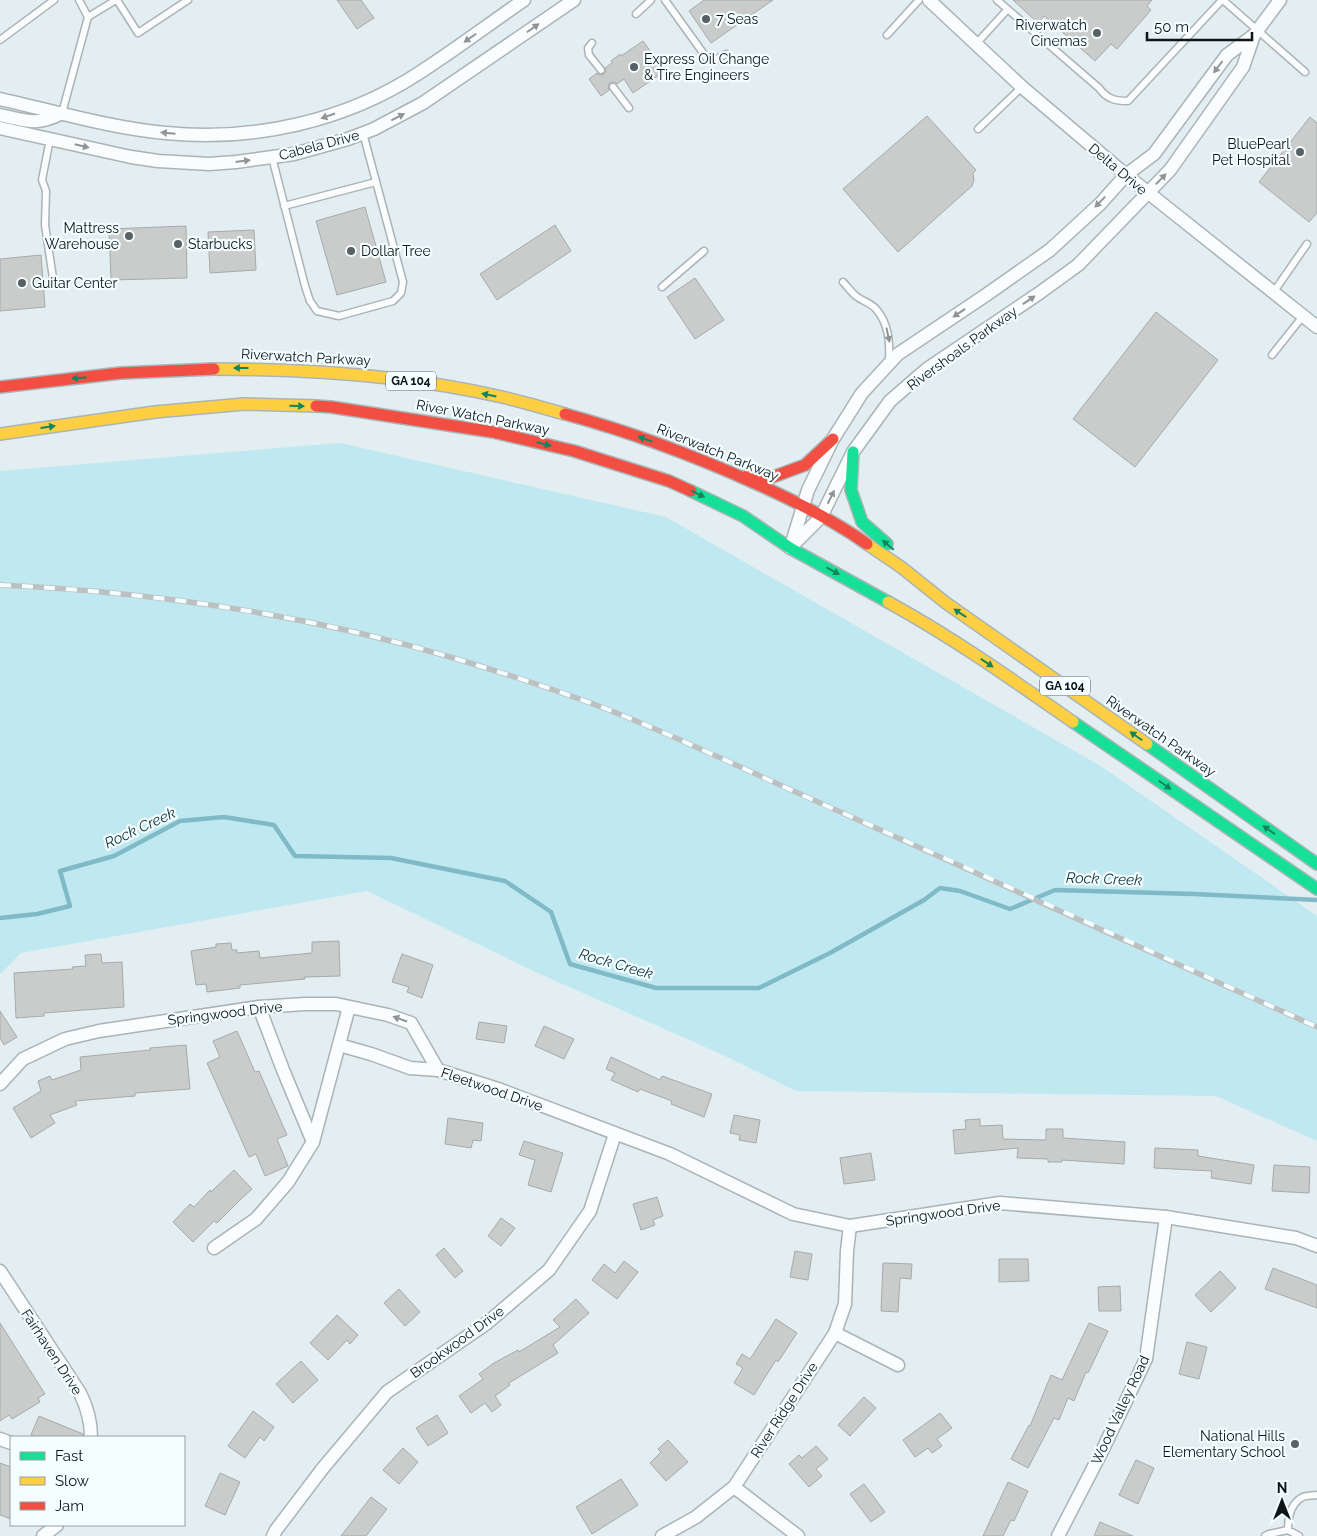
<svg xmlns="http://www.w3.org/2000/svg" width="1317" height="1536" viewBox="0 0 1317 1536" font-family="Raleway,sans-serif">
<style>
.green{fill:#c0e8f0}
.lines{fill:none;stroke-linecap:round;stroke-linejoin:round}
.stream{stroke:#7fbac6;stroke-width:4.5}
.building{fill:#cacccb;stroke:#a7aaa9}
.lane-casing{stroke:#aab4b6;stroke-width:9}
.street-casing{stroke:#aab4b6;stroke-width:15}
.fast-casing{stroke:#aab4b6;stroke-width:14}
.slow-casing{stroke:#aab4b6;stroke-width:14}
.jam-casing{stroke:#aab4b6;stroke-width:14}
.lane{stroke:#fbfcfd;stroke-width:6}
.street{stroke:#fbfcfd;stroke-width:12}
.fast{stroke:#16e098;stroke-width:11}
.slow{stroke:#ffcf43;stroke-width:11}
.jam{stroke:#f24e42;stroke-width:11}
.rail-casing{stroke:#bdc0c1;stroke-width:5.5}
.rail{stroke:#f4fdff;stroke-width:4;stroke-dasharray:11;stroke-linecap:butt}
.oneway{fill:#909496}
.oneway2{fill:#12855e}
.poi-dot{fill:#586163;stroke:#f4fdff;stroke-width:2}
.labels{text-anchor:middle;stroke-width:4.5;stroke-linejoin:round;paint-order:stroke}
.shield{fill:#f4fdff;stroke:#535b5d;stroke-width:1}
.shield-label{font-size:12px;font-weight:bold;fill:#0e1517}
.poi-label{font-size:14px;fill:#0e1517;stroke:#f4fdff;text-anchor:start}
.street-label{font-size:14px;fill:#0e1517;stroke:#f4fdff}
.water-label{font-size:15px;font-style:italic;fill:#0e353c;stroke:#f4fdff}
</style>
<rect width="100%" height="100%" fill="#e2eef1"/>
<polygon class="green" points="340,443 666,517 1099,765 1317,916 1317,1141 1216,1096 796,1091 721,1054 540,974 367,891 21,953 0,974 0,471"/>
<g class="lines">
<polyline class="stream" points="0,918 37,914 70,906 60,871 114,856 180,821 224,817 274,825 295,856 391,858 505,881 551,912 570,964 656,988 759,988 830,953 924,900 940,888 960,891 1010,909 1055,890 1194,894 1317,900"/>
</g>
<g class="building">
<polygon points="337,0 361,0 374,18 357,29"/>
<polygon points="704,0 773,0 711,43 689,11"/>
<polygon points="1013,0 1152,0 1147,6 1151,10 1117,49 1111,44 1095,61 1044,16 1038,23"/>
<polygon points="643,41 665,71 633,93 624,79 617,84 614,82 610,83 608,86 609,90 601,96 589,79 597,73 600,75 604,74 606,71 605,68 612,63 611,61 620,54 621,56"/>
<polygon points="927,116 976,170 973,173 974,180 972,186 898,252 843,189"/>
<polygon points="1310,117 1317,123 1317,213 1309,222 1259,182"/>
<polygon points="365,207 386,282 337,295 316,221"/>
<polygon points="555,225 571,251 497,300 480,274"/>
<polygon points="186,226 187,278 111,280 109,229"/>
<polygon points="254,230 256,270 210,273 208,232"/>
<polygon points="41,255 45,307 0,311 0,259"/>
<polygon points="695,278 724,320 695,339 667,297"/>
<polygon points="1156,312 1218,360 1135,467 1073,419"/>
<polygon points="339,941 340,976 304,977 305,979 240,985 240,988 207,992 206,984 196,985 191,951 216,947 216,944 231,943 232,950 237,950 237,953 259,951 260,958 270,957 312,953 312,942"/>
<polygon points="101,954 102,963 122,962 124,1007 44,1013 44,1016 16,1018 14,973 73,969 72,967 86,966 85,955"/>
<polygon points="402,954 433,965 422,998 407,992 409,987 392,982"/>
<polygon points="0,1011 17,1037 4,1045 0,1038"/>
<polygon points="479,1022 507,1026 504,1043 476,1039"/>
<polygon points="544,1026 574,1039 564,1059 535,1046"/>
<polygon points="237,1031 255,1072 259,1071 287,1135 277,1139 288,1166 265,1176 256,1154 249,1157 207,1063 220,1057 213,1041"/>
<polygon points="186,1045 190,1089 135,1093 135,1096 75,1101 77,1105 50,1115 55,1123 31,1138 13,1108 41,1091 38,1081 50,1076 52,1080 81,1070 80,1057 150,1050 150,1048"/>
<polygon points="611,1057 660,1080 662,1076 712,1094 704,1117 671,1104 672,1101 640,1089 638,1092 611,1080 615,1073 606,1069"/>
<polygon points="734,1115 760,1120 756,1143 739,1140 740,1135 730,1133"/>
<polygon points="448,1118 483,1123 481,1141 473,1140 471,1148 445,1144"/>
<polygon points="980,1119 980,1126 1002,1125 1003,1139 1046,1140 1046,1129 1063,1129 1063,1138 1125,1142 1124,1164 1062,1160 1062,1162 1048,1162 1048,1159 1017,1158 1018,1148 955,1154 953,1130 966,1129 965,1120"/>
<polygon points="524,1141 563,1153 551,1192 528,1185 535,1160 519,1155"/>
<polygon points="1155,1148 1198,1150 1198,1156 1254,1165 1251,1184 1211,1178 1212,1171 1154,1168"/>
<polygon points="871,1153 875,1180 844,1184 840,1158"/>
<polygon points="1274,1165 1310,1167 1309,1193 1272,1191"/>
<polygon points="234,1170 252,1189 241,1199 217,1223 214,1221 193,1242 173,1222 190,1204 194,1207 210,1190 211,1192"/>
<polygon points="657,1197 663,1216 653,1220 655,1225 641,1230 633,1204"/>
<polygon points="501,1218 515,1228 501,1246 488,1236"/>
<polygon points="444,1248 463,1271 455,1278 436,1255"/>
<polygon points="795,1251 812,1254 808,1280 790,1277"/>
<polygon points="999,1259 1028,1259 1029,1281 999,1282"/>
<polygon points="624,1261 638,1272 617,1299 592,1280 604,1264 615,1273"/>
<polygon points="883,1263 912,1264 911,1279 900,1278 898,1312 881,1311"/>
<polygon points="1273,1268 1317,1285 1317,1308 1265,1289"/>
<polygon points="1220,1271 1236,1288 1211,1312 1195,1295"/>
<polygon points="1120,1286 1121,1311 1099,1311 1098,1287"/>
<polygon points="399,1289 420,1312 405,1326 384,1303"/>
<polygon points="576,1299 589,1313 553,1345 558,1353 509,1383 510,1385 495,1396 501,1405 492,1412 485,1403 471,1413 459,1396 483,1379 479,1374 494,1363 518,1350 519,1352 560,1327 553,1320"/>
<polygon points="337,1315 358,1335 350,1344 347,1340 328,1360 310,1343"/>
<polygon points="776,1319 797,1333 778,1362 776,1360 754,1395 734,1383 743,1368 736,1364 742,1354 750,1359"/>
<polygon points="0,1323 45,1394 38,1398 40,1402 12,1419 9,1415 0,1421"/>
<polygon points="1089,1323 1108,1331 1088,1373 1086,1372 1074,1401 1068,1398 1059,1420 1054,1418 1028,1468 1011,1459 1029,1425 1030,1426 1051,1375 1062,1380"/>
<polygon points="1187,1342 1207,1347 1199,1379 1179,1374"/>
<polygon points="301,1361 318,1380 293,1403 276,1384"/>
<polygon points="864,1397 876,1408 850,1436 838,1425"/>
<polygon points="253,1411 274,1427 264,1441 260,1437 245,1458 228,1446"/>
<polygon points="940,1413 952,1428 937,1439 942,1446 932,1453 928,1448 915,1457 903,1440"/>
<polygon points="437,1415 448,1433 428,1446 416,1428"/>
<polygon points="39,1416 83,1434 83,1437 38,1437 31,1435"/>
<polygon points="668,1440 688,1462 666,1481 650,1463 661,1452 658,1449"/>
<polygon points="816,1446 828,1459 816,1469 822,1476 809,1487 789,1464 799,1455 802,1458"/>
<polygon points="403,1448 418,1462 399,1484 383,1470"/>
<polygon points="1136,1460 1154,1468 1138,1504 1119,1495"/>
<polygon points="0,1463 11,1467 11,1519 0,1515"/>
<polygon points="220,1473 240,1482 225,1515 205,1506"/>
<polygon points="621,1479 638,1505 592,1534 576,1507"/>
<polygon points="1008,1482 1028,1491 1014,1521 1011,1520 1003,1536 983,1536"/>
<polygon points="864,1484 885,1512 871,1522 850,1494"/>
<polygon points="371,1497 387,1509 366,1536 341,1536"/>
<polygon points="1100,1522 1133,1536 1094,1536"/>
</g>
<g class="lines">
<defs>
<g id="lane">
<polyline points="79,0 88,17"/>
<polyline points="117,0 138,33 188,0"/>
<polyline points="665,0 706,57 717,59 726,54"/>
<path d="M997 0 1099 88C1107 99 1115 101 1128 101L1222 0"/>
<polyline points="1223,0 1305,72"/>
<polyline points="636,14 651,0"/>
<polyline points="887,35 919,0"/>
<polyline points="0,40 54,0"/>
<polyline points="592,43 588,48 589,55 601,70"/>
<polyline points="976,44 1007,10"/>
<polyline points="613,87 629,108"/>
<polyline points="62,113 88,17 116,0"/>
<polyline points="978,129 1022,87"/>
<polyline points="50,139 42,180 46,191 45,225 53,278"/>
<polyline points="272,157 305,286 310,301 317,311 339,316 393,301 401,293 403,282 363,133"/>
<polyline points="284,206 376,182"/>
<path d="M843 282C847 286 851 292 856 296 862 301 871 303 876 309 889 324 890 343 889 361"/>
<polyline points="662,287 704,251"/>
<polyline points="1273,293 1307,244"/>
<polyline points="1272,355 1303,316"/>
<polyline points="1265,1536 1269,1534 1288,1530"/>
<path d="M1299 1536 1288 1530C1288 1518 1290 1505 1301 1498 1305 1495 1312 1496 1317 1495"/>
</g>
<g id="street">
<polyline points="929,0 1022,87 1126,175 1317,327"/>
<path d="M0 99C54 111 111 128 166 133 253 142 346 121 419 73 455 50 489 24 524 0"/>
<path d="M0 115C27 121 37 126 62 113"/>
<polyline points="0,128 131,157 158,161 209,164 236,162 294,154 348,139 374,129 423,103 574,0"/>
<polyline points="791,546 808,490 833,439 862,393 898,354 986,295 1050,250 1100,204 1126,175 1154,154 1227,55 1254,35"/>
<polyline points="790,548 821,517 853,452 890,401 927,369 1038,294 1078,265 1170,170 1243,67 1254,35 1280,0"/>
<polyline points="259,1007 283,1070 313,1142"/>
<polyline points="339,1045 371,1054 410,1068 438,1070 501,1090 670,1154 793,1214 850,1226 1000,1203 1166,1217 1296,1238 1317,1246"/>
<polyline points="0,1084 23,1059 65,1039 99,1031 259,1007 305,1004 336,1004 388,1015 411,1023 438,1070"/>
<polyline points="214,1248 256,1219 288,1182 313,1142 349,1007"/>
<path d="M0 1271 80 1393C87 1407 91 1421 91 1437"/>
<polyline points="835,1333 898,1365"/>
<polyline points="0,1439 11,1443"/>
<polyline points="734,1487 798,1536"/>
<polyline points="43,1536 57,1525"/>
<polyline points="273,1536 276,1530 323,1468 387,1392 487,1323 549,1270 590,1211 615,1134"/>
<polyline points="662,1536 696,1517 734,1487 835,1333 845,1304 847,1251 850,1226"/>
<polyline points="1058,1536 1103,1449 1146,1359 1166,1217"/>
</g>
<g id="fast">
<polyline points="853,452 851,490 862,522 887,544"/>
<polyline points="691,491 743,516 790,548 888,602"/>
<polyline points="1073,722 1317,889"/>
<polyline points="1147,744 1317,864"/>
</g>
<g id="slow">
<path d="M214 369C310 369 408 375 502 397 523 402 544 408 565 414"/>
<polyline points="0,434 155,412 244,404 316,406"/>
<polyline points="867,544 901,567 946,603 1147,744"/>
<path d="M888 602C952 637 1013 680 1073 722"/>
</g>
<g id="jam">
<polyline points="0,387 121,373 214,369"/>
<polyline points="316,406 331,407 493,432 574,451 669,481 691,491"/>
<path d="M565 414C631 432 695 456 757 484 795 501 833 520 867 544"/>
<polyline points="749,474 770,478 805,465 833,439"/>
</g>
</defs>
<use href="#lane" class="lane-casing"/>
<use href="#street" class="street-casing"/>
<use href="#fast" class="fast-casing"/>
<use href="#slow" class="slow-casing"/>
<use href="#jam" class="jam-casing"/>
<use href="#lane" class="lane"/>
<use href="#street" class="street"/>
<use href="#fast" class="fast"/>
<use href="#slow" class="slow"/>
<use href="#jam" class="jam"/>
<defs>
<path id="rail" d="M0 585C155 592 309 615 457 659 513 676 570 694 624 716 695 745 765 779 836 810 997 881 1157 954 1317 1027"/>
</defs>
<use href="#rail" class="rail-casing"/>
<use href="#rail" class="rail"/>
</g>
<defs><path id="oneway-solid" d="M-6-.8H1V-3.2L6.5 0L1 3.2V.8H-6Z" transform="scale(1.25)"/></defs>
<g class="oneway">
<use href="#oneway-solid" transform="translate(533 28) rotate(-35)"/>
<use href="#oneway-solid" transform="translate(470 38) rotate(145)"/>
<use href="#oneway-solid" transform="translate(1218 67) rotate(127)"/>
<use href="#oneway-solid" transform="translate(328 116) rotate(161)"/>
<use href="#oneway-solid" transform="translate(398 117) rotate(-27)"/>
<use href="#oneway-solid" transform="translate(168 133) rotate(-175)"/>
<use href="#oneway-solid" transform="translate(82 146) rotate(13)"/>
<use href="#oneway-solid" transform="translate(243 161) rotate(-7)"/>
<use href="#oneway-solid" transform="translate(1161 179) rotate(-46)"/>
<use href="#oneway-solid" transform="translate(1100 202) rotate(134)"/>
<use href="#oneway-solid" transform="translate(1029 300) rotate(-34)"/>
<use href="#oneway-solid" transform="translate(959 313) rotate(146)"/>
<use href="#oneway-solid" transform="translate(888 335) rotate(78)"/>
<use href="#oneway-solid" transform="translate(831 497) rotate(-64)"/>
<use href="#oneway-solid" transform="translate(400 1019) rotate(-161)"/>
</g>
<g class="oneway2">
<use href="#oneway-solid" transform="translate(241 368) rotate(180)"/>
<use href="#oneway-solid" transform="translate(79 378) rotate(174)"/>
<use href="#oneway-solid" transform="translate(489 395) rotate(-168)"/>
<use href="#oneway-solid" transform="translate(297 406) rotate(2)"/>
<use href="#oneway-solid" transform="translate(48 427) rotate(-8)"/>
<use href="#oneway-solid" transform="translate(645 439) rotate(-161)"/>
<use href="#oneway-solid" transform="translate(544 444) rotate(14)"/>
<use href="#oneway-solid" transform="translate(698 494) rotate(26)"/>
<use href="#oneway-solid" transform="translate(888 545) rotate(-140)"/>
<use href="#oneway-solid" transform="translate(833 571) rotate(29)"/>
<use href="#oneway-solid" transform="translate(960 613) rotate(-146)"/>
<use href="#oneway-solid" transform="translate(987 663) rotate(33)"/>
<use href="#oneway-solid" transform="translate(1136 736) rotate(-145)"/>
<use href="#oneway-solid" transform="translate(1165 785) rotate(35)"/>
<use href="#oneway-solid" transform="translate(1269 830) rotate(-145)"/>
</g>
<g class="poi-dot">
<circle cx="706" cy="19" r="5"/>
<circle cx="1097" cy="33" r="5"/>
<circle cx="634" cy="67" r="5"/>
<circle cx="1300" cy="152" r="5"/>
<circle cx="129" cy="236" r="5"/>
<circle cx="178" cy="244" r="5"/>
<circle cx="351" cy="251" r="5"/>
<circle cx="22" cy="283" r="5"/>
<circle cx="1295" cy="1444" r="5"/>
</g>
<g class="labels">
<g class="shield">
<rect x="386" y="371.5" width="50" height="19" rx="4"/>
<rect x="1040" y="676.5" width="50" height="19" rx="4"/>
</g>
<g class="shield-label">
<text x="411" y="385">GA 104</text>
<text x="1065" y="690">GA 104</text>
</g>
<g class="poi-label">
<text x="716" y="24">7 Seas</text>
<text x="1087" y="30" text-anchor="end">Riverwatch<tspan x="1087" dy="16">Cinemas</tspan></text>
<text x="644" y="64">Express Oil Change<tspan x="644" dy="16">&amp; Tire Engineers</tspan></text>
<text x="1290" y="149" text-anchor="end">BluePearl<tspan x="1290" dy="16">Pet Hospital</tspan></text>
<text x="119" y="233" text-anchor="end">Mattress<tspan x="119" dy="16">Warehouse</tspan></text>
<text x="188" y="249">Starbucks</text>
<text x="361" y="256">Dollar Tree</text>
<text x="32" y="288">Guitar Center</text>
<text x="1285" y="1441" text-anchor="end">National Hills<tspan x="1285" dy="16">Elementary School</tspan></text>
</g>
<g class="street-label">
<text transform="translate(319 145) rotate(-15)" y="5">Cabela Drive</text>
<text transform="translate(1118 169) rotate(40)" y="5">Delta Drive</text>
<text transform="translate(962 348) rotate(-36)" y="5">Rivershoals Parkway</text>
<text transform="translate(306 357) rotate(3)" y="5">Riverwatch Parkway</text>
<text transform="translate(483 417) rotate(11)" y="5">River Watch Parkway</text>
<text transform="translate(718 452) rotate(22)" y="5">Riverwatch Parkway</text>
<text transform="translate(1161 736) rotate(35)" y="5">Riverwatch Parkway</text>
<text transform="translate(225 1013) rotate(-7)" y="5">Springwood Drive</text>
<text transform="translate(492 1089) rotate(19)" y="5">Fleetwood Drive</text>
<text transform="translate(943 1213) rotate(-8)" y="5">Springwood Drive</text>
<text transform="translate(457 1342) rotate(-36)" y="5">Brookwood Drive</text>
<text transform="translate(52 1352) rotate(57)" y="5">Fairhaven Drive</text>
<text transform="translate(784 1410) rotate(-57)" y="5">River Ridge Drive</text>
<text transform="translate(1120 1410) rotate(-65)" y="5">Wood Valley Road</text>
</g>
<g class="water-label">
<text transform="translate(140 828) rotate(-25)" y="5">Rock Creek</text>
<text transform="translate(1104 879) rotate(2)" y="5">Rock Creek</text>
<text transform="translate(616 964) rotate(16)" y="5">Rock Creek</text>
</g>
</g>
<rect x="10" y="1436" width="175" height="90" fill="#f4fdff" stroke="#98a0a2"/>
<rect x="20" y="1452" width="25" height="8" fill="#16e098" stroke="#98a0a2"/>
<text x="55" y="1461" font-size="15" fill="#0e1517">Fast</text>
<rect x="20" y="1477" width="25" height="8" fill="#ffcf43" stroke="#98a0a2"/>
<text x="55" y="1486" font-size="15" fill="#0e1517">Slow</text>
<rect x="20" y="1502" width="25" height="8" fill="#f24e42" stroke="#98a0a2"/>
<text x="55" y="1511" font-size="15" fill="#0e1517">Jam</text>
<g transform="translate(1282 1501)" stroke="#f4fdff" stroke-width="4" paint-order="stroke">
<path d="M0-4L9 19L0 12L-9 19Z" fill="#0e1517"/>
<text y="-8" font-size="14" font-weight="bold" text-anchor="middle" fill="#0e1517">N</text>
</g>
<path d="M1147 32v8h105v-8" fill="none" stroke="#0e1517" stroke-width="2.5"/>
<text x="1154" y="32" font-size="15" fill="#0e1517" stroke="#f4fdff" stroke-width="4" paint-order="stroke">50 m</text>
</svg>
